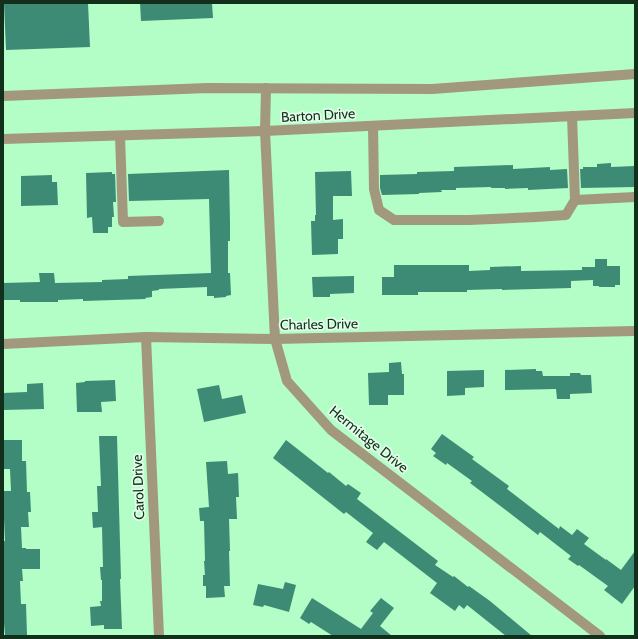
<svg xmlns="http://www.w3.org/2000/svg" width="638" height="639" viewBox="0 0 638 639" font-family="Cabin,sans-serif">
<style>
.building{fill:#3d8b75}
.lines{fill:none;stroke-linecap:round;stroke-linejoin:round}
.minor{stroke:#a1987e;stroke-width:10}
.labels{text-anchor:middle;stroke-width:3.5;stroke-linejoin:round;paint-order:stroke}
.street-label{font-size:14px;fill:#112f1b;stroke:#e2fee8}
</style>
<rect width="100%" height="100%" fill="#b3fdc7"/>
<g class="building">
<polygon points="4,3 88,3 90,47 6,50"/>
<polygon points="140,3 212,3 213,18 141,21"/>
<polygon points="611,163 611,167 635,166 635,187 581,188 580,169 583,169 583,167 597,167 597,164"/>
<polygon points="513,165 513,169 550,167 550,170 567,169 568,188 528,190 528,188 505,189 505,188 491,188 491,187 456,188 456,190 441,190 442,192 419,193 419,194 382,195 380,188 380,175 417,174 417,172 454,171 454,167"/>
<polygon points="229,170 230,224 230,241 228,241 228,273 230,273 231,295 226,296 226,297 214,298 214,296 207,296 207,287 159,289 159,290 152,291 152,297 145,298 146,299 83,301 83,299 58,300 58,302 20,302 20,300 3,300 3,283 40,282 39,273 54,273 55,283 102,282 102,280 128,279 128,276 211,273 209,199 129,201 128,174"/>
<polygon points="351,171 352,196 333,196 333,220 343,219 343,239 338,239 338,254 312,255 311,221 315,221 315,215 316,215 315,172"/>
<polygon points="112,172 112,174 115,174 116,202 113,202 114,217 112,217 112,227 108,227 108,233 93,233 92,217 87,218 86,173"/>
<polygon points="52,175 52,182 57,182 58,205 21,206 21,176"/>
<polygon points="595,259 607,259 607,266 620,266 620,285 615,285 615,287 599,287 599,286 593,286 593,280 571,281 571,288 502,290 502,289 467,290 467,292 418,292 418,295 382,295 382,277 394,277 394,265 469,265 469,271 490,270 490,267 521,266 521,271 582,270 582,267 595,267"/>
<polygon points="354,276 354,293 330,294 330,297 313,297 312,277"/>
<polygon points="401,362 402,374 404,374 404,395 388,395 388,405 369,405 368,373 389,372 389,363"/>
<polygon points="536,369 536,371 542,371 543,376 570,376 570,373 580,373 581,375 591,375 592,393 570,394 570,399 557,399 556,389 505,390 505,370"/>
<polygon points="484,370 484,387 465,388 465,395 447,396 447,371"/>
<polygon points="115,380 116,401 101,402 102,412 77,412 76,383 85,382 85,381"/>
<polygon points="43,383 44,409 3,410 3,393 27,392 27,384"/>
<polygon points="219,385 222,399 242,395 246,413 204,422 197,389"/>
<polygon points="442,434 474,457 472,459 509,486 507,489 559,529 560,526 572,535 577,529 589,538 584,544 606,560 606,559 621,570 635,551 635,586 622,604 604,590 608,586 579,565 578,566 568,559 571,556 540,532 538,535 507,511 470,483 472,481 447,463 446,465 433,456 436,453 431,449"/>
<polygon points="99,436 117,436 121,579 120,579 122,629 104,629 104,625 91,626 90,607 101,606 100,601 102,601 102,580 101,580 100,567 103,567 102,527 93,528 92,512 98,512 97,486 101,486"/>
<polygon points="3,440 22,440 22,461 26,461 27,492 30,492 31,512 28,512 29,527 21,527 22,548 26,548 26,549 40,549 40,569 22,569 23,581 20,581 21,604 26,604 27,635 5,635 4,623 3,623 3,591 4,591 3,546 3,541 5,541 4,519 3,519 3,491 11,491 10,469 3,469"/>
<polygon points="286,440 328,473 329,472 346,486 348,484 361,493 357,499 438,561 435,565 453,577 454,576 468,587 469,586 490,601 532,636 506,636 467,605 464,609 459,605 455,611 430,593 437,583 384,542 377,550 366,542 373,533 346,512 344,514 273,458"/>
<polygon points="227,461 228,474 238,473 239,497 236,497 237,519 229,519 230,551 229,551 230,586 224,586 225,597 206,598 206,586 203,586 203,575 205,575 204,561 205,561 204,521 200,521 199,508 209,507 206,462"/>
<polygon points="285,582 296,585 289,612 264,605 263,607 253,605 258,584 283,589"/>
<polygon points="312,598 361,629 373,613 370,611 381,598 394,608 380,626 392,636 333,636 311,622 309,624 300,618"/>
</g>
<g class="lines">
<g class="minor">
<polyline points="266,88 265,131 275,339 287,381 331,430 600,636"/>
<polyline points="3,96 208,88 432,89 635,74"/>
<polyline points="572,116 575,200 635,197"/>
<polyline points="373,126 374,189 379,210 394,220 469,220 536,217 566,215 575,200"/>
<polyline points="120,136 123,222 159,221"/>
<polyline points="3,139 265,131 635,113"/>
<polyline points="146,337 159,636"/>
<polyline points="3,344 146,337 275,339 635,331"/>
</g>
</g>
<g class="labels">
<g class="street-label">
<text transform="translate(318 115) rotate(-3)" y="5">Barton Drive</text>
<text transform="translate(319 324) rotate(-1)" y="5">Charles Drive</text>
<text transform="translate(369 439) rotate(39)" y="5">Hermitage Drive</text>
<text transform="translate(138 487) rotate(-92)" y="5">Carol Drive</text>
</g>
</g>
<rect width="638" height="639" fill="none" stroke="#112f1b" stroke-width="8"/>
</svg>
